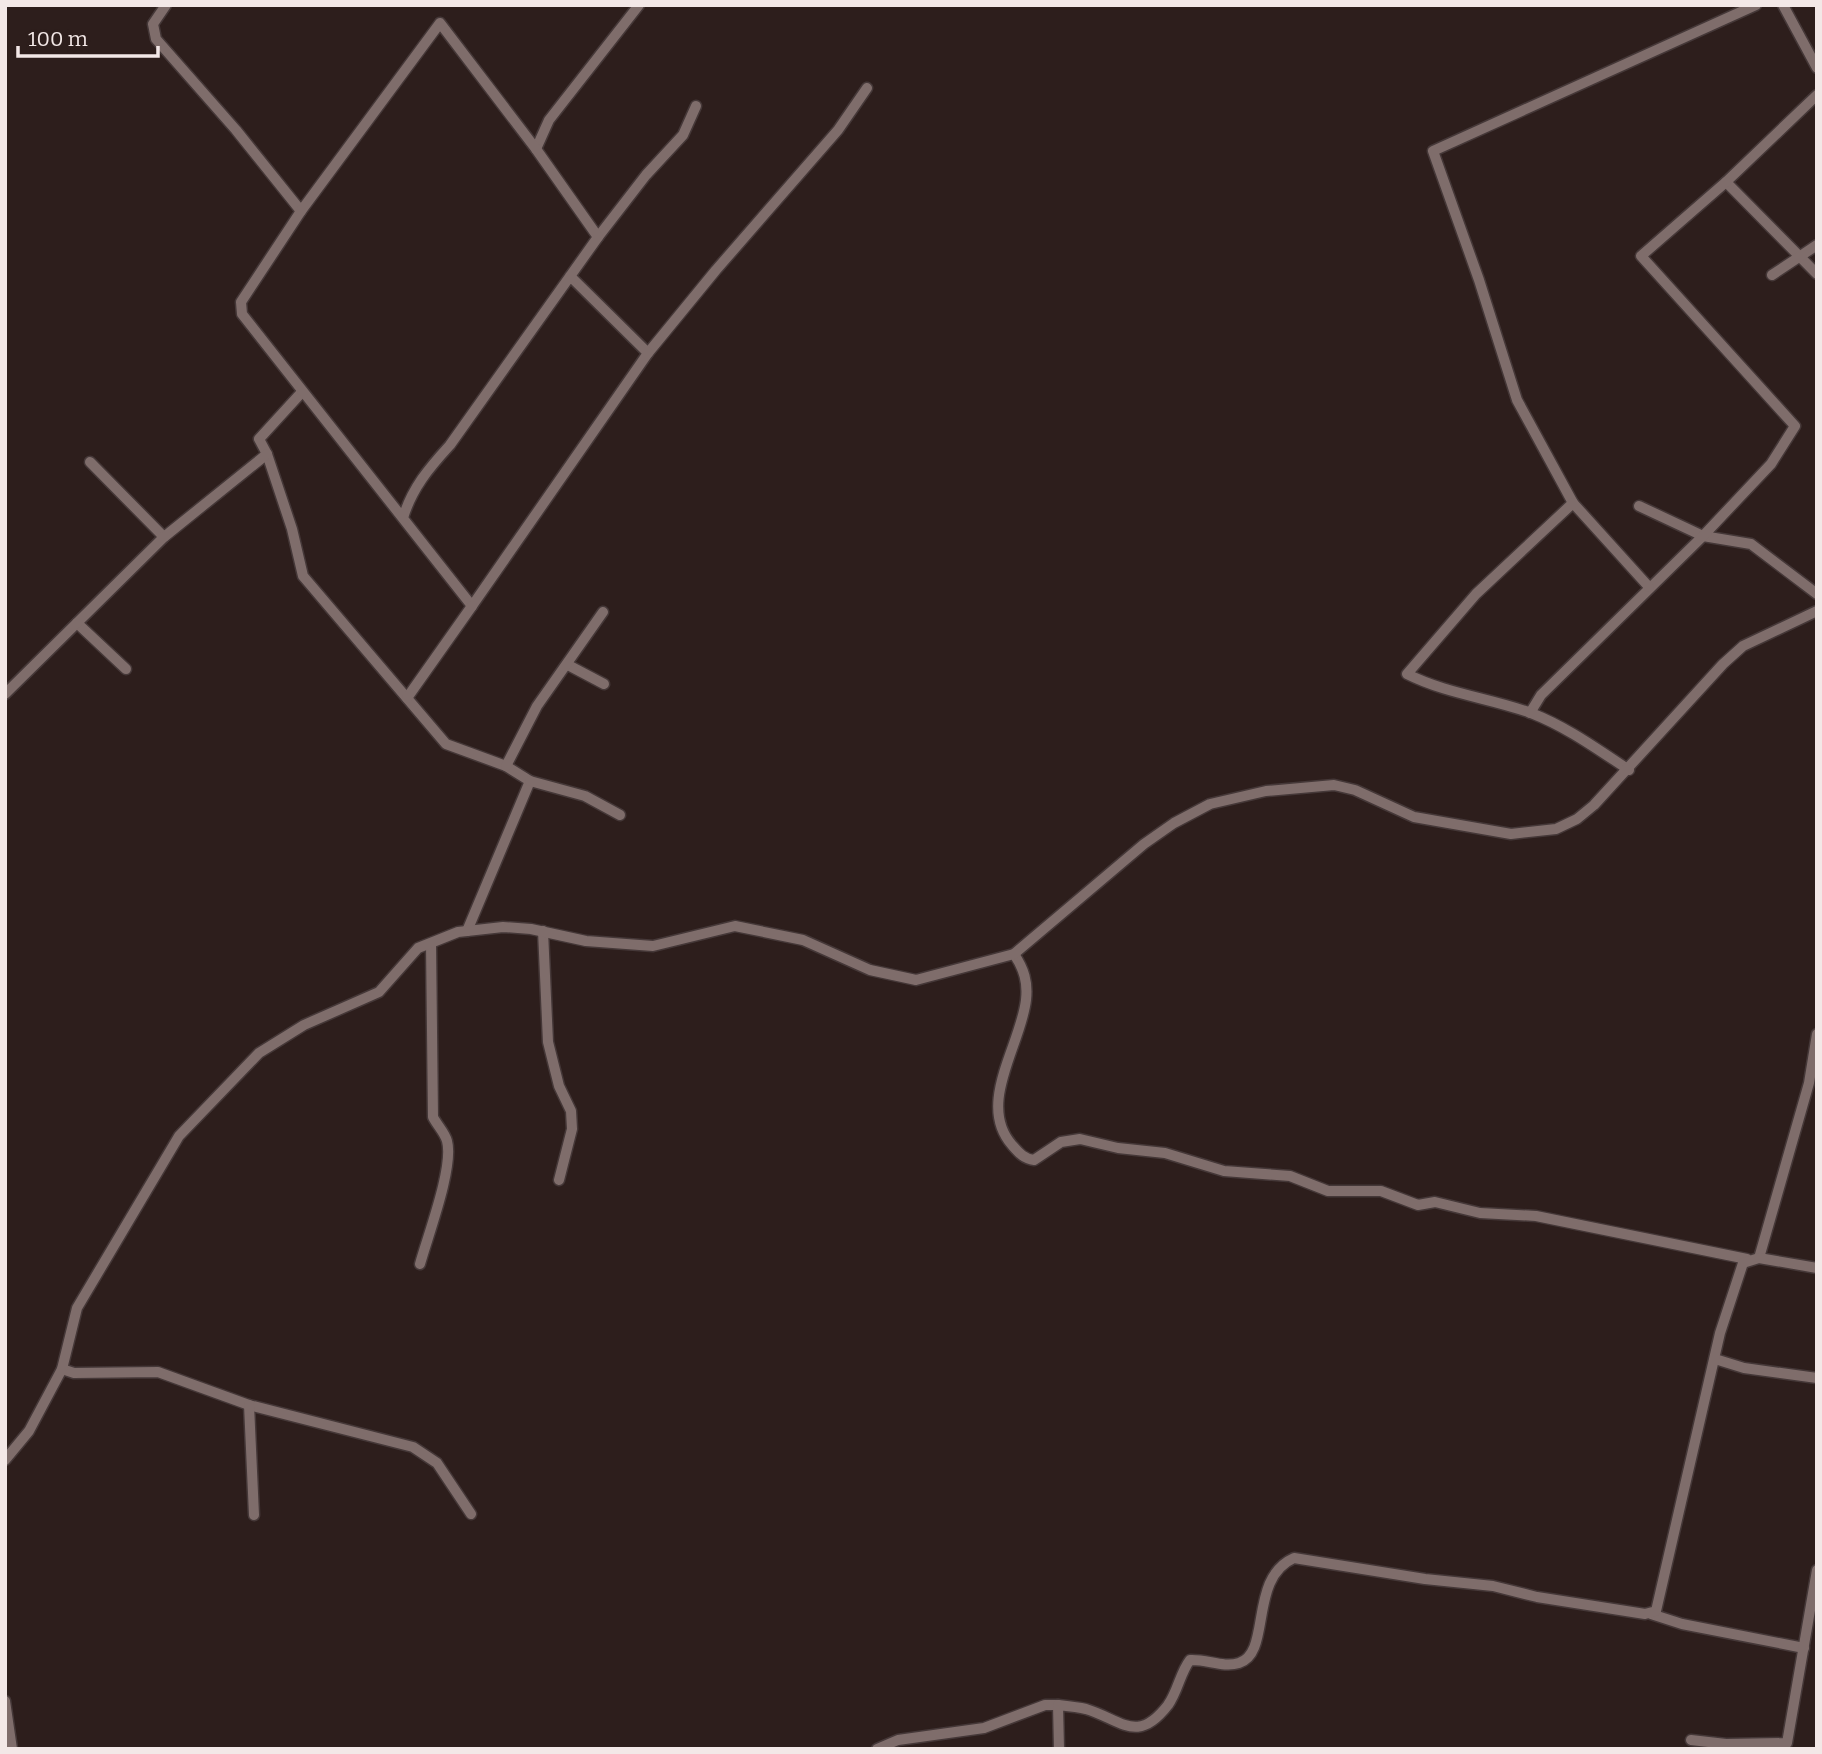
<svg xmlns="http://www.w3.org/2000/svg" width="1822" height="1754" viewBox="0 0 1822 1754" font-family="Bitter,serif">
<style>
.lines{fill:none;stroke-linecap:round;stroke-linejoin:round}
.minor-casing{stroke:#453838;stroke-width:13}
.minor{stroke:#7f6d6b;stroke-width:10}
</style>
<rect width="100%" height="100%" fill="#2d1e1c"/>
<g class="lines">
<defs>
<g id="minor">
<polyline points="166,5 153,24 156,39 236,130 301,211"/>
<polyline points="1783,5 1817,68"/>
<polyline points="1817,95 1726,182 1817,274"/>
<polyline points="536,149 549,120 639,5"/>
<polyline points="598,237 646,175 683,135 696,106"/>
<polyline points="1772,275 1817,245"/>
<polyline points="648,353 716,270 838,130 867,88"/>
<polyline points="302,392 259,439 267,454 292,529 303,576 446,744 506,766 530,781 467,931"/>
<polyline points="90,462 164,537"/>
<polyline points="1573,503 1517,400 1479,280 1433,151 1756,5"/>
<polyline points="1639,506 1703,536 1751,544 1817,594"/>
<path d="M403 518C412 488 429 468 450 445L598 237 536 149 440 23 301 211 241 302 242 314 472 606 648 353 570 276"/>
<polyline points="77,623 126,669"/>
<polyline points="568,665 604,684"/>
<polyline points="5,694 164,537 267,454"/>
<polyline points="407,698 472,606"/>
<polyline points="1530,713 1541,695 1703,536 1771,464 1795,426 1641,256 1726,182"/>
<polyline points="506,766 537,706 603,612"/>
<path d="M1629 770C1597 749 1567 727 1531 713 1490 698 1447 694 1407 674L1476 594 1573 503 1649 587"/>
<polyline points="530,781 585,796 620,815"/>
<polyline points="543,931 548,1042 559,1086 571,1111 572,1129 559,1180"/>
<path d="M1014 954C1024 969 1028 982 1026 1000 1021 1045 976 1104 1012 1145 1019 1153 1024 1159 1034 1160L1061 1142 1080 1139 1118 1148 1165 1153 1224 1171 1290 1176 1328 1191H1381L1418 1205 1435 1202 1480 1213 1536 1216 1747 1259"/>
<polyline points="1759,1258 1809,1083 1817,1034"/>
<path d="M420 1264C428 1235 454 1167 447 1141 445 1133 437 1125 433 1117L431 944"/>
<polyline points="1715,1359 1744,1368 1817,1378"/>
<polyline points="62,1369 74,1373 158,1372 249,1405 413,1447 437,1463 471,1514"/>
<polyline points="249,1405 254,1515"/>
<polyline points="5,1460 29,1431 62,1369 77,1308 179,1136 259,1053 304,1025 379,992 418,948 458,932 503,927 531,929 586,941 653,946 735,926 803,940 870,970 916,980 1014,954 1144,844 1174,823 1210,804 1266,791 1334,785 1355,790 1414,817 1511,834 1556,829 1577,819 1594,805 1723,664 1743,646 1817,611"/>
<polyline points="1651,1614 1682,1624 1804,1648"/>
<polyline points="5,1701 12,1749"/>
<polyline points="1691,1740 1726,1744 1787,1743 1817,1570"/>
<polyline points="877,1749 898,1740 984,1728 1045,1705 1058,1705"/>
<path d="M1059 1749 1058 1705C1067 1706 1077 1707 1086 1709 1122 1720 1137 1745 1168 1705 1178 1691 1180 1673 1190 1660 1207 1659 1223 1668 1239 1663 1272 1653 1248 1578 1294 1558L1425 1579 1493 1586 1537 1597 1645 1614 1656 1611 1720 1333 1743 1263 1759 1258 1817 1268"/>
</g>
</defs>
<use href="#minor" class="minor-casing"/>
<use href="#minor" class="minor"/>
</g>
<rect width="1822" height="1754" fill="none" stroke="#f3e8e7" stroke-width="14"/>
<path d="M18 46v10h140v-10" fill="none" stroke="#f3e8e7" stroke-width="3.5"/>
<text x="28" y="46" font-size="21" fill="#f3e8e7" stroke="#2d1e1c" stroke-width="5" paint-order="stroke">100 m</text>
</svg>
